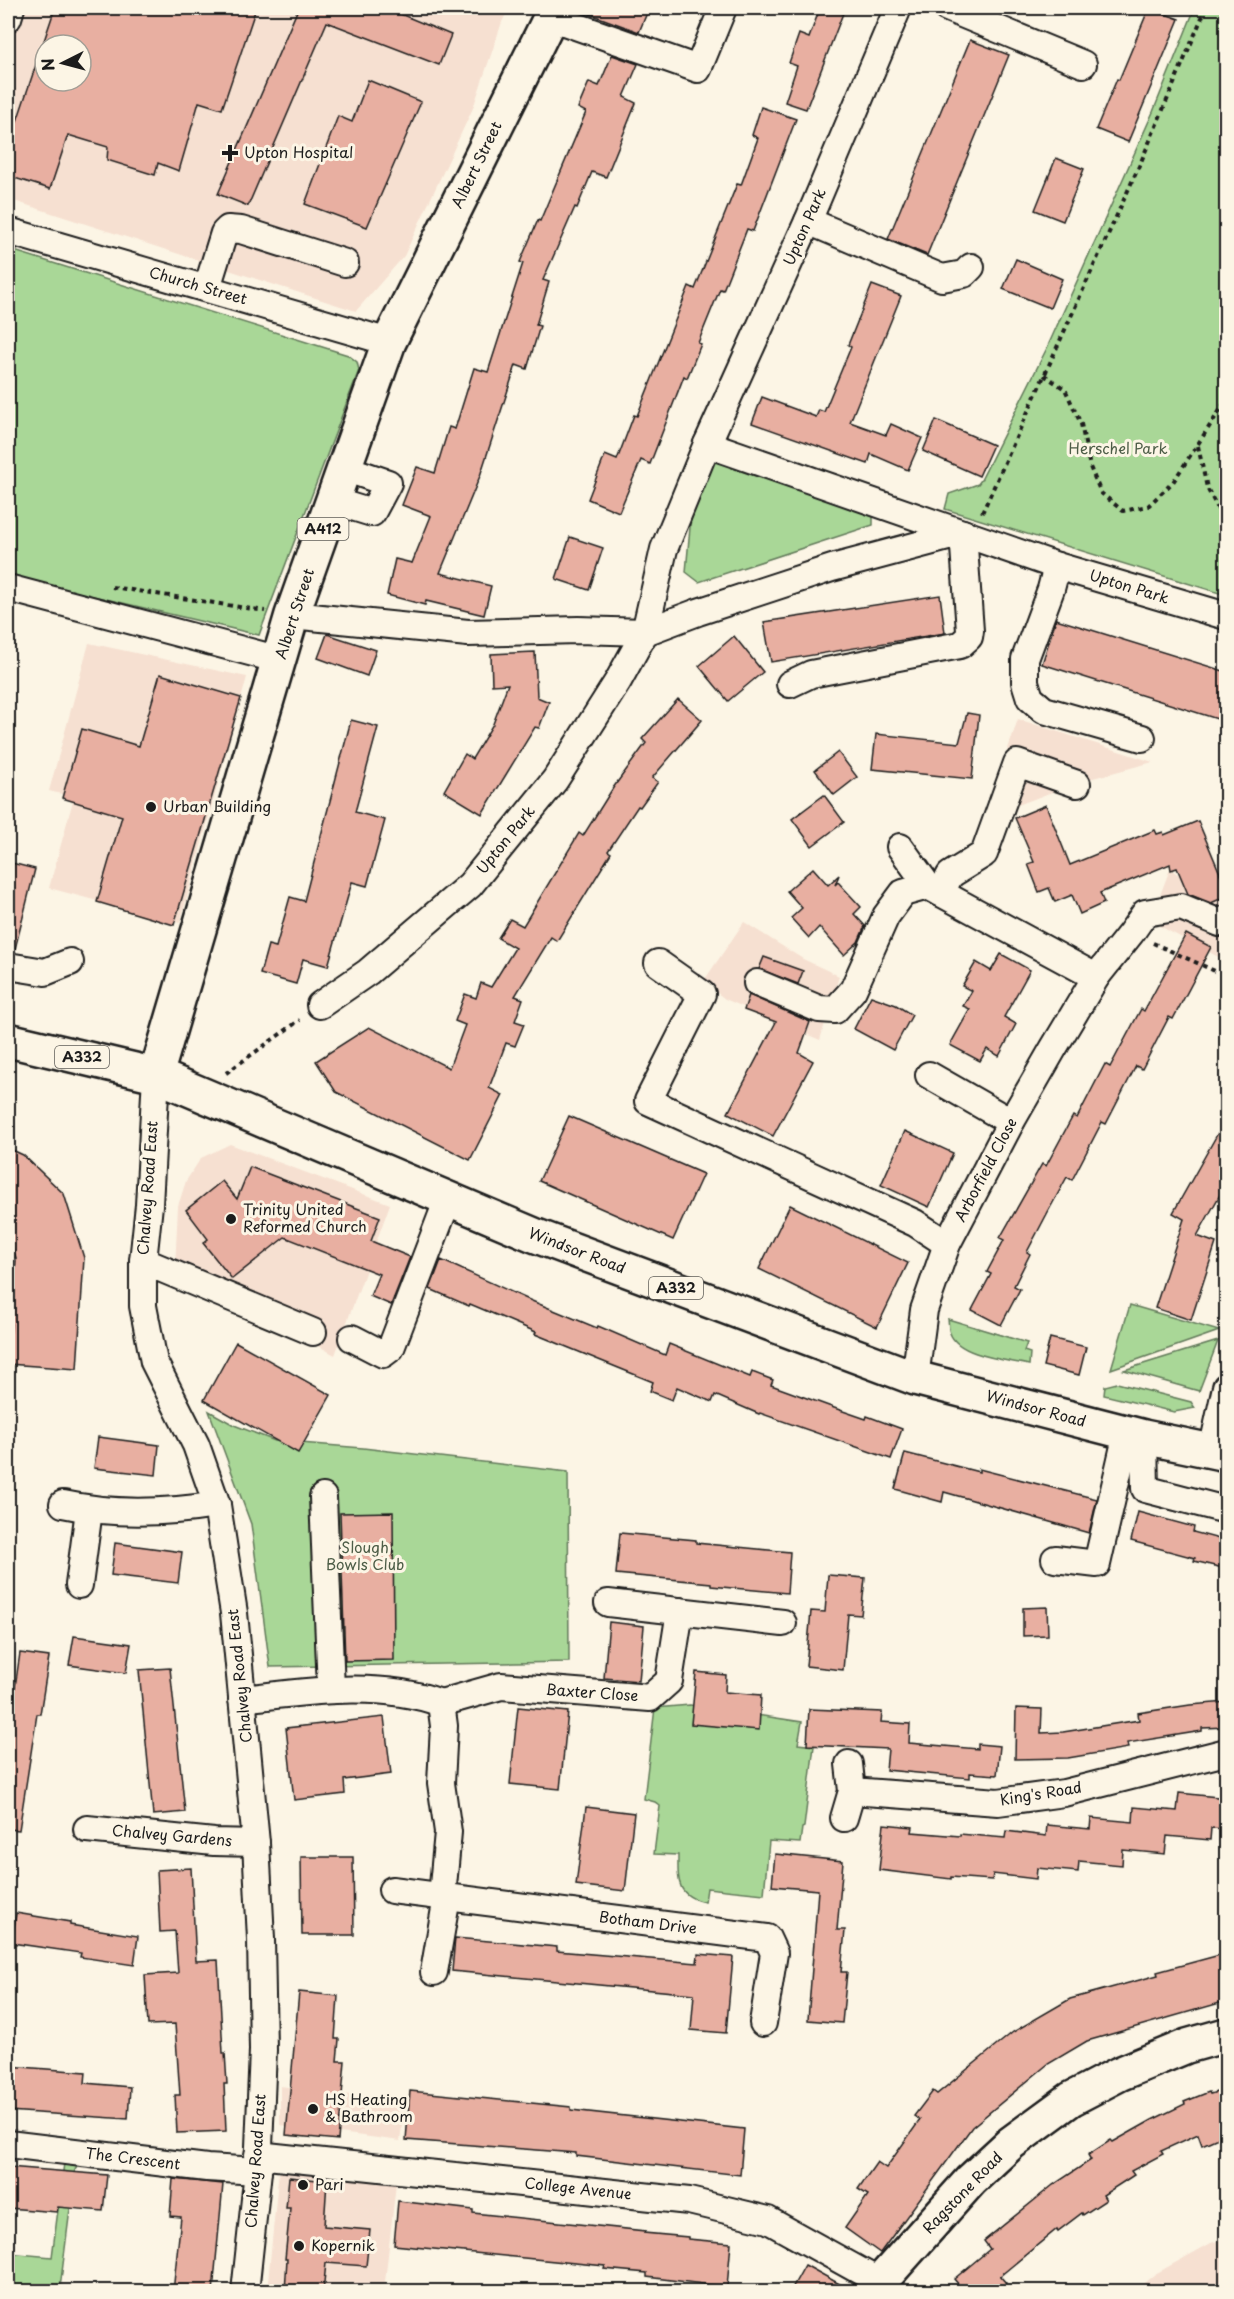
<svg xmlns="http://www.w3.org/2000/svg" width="1234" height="2299" viewBox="0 0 1234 2299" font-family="'Playpen Sans',sans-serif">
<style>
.built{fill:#f6e0d1;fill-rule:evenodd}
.green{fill:#a9d797;stroke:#627a5a;stroke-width:1.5}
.building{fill:#e8afa1;stroke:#1c1c1c;stroke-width:1.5;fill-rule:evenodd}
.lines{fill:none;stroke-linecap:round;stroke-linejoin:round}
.minor-casing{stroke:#1c1c1c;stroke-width:30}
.major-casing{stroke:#1c1c1c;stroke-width:38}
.path{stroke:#1c1c1c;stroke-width:4;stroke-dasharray:4.5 4.5;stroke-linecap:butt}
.minor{stroke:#fcf5e5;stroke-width:26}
.major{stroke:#fcf5e5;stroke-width:33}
.poi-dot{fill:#1c1c1c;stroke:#fcf5e5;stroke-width:2}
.labels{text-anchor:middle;stroke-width:6;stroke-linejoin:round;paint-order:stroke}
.shield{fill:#fcf5e5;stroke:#5f5d58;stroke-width:1.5}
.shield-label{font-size:14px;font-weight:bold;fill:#1c1c1c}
.poi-label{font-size:15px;fill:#1c1c1c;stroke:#fcf5e5;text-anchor:start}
.street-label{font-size:15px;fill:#1c1c1c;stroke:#fcf5e5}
.park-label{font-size:15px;fill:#4d5d47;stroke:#fcf5e5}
</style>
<rect width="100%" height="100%" fill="#fcf5e5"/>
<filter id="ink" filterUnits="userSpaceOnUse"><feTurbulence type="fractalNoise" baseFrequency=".0167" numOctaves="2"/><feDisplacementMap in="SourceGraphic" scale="12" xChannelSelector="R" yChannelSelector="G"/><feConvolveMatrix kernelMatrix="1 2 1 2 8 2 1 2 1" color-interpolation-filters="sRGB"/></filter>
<g filter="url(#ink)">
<g class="built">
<path d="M8 8H509L502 22 473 108 404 256 356 311 8 199ZM45 45H81V81H45Z"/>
<polygon points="89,643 247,677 180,923 49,888 74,797 49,791"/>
<polygon points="1018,719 1153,762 1078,782 1000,812 988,809"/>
<polygon points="1226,865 1226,961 1150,921 1170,869 1193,884"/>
<polygon points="744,922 803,959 839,976 820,1040 725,999 703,982"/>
<polygon points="230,1144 390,1204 335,1355 175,1268 178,1206 186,1181 201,1158"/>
<polygon points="280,2086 405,2102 400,2141 280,2125"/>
<polygon points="279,2169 396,2183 384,2291 267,2292"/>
<polygon points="1226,2238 1226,2291 1134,2291 1155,2274 1211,2243"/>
</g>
<g class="green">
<polygon points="1195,8 1226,8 1226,595 945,509 949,494 978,484 981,480 1047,348 1153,112"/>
<polygon points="8,249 348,355 357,362 359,370 259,635 8,576"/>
<polygon points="714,459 873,516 873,525 699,582 686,572 696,461"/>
<polygon points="1130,1305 1219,1331 1111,1369"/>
<path d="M948 1319 1027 1343 1024 1351 1030 1353 1029 1365C1007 1360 958 1356 950 1333 948 1329 949 1323 948 1319Z"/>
<polygon points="1218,1341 1199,1391 1124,1370"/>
<polygon points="1117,1383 1191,1402 1195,1408 1174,1412 1104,1395 1105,1386"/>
<polygon points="209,1411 234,1425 275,1441 363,1448 568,1472 569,1662 270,1667 251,1524"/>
<path d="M690 1705 802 1722 798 1744 814 1746 804 1827 802 1828 800 1843 769 1841 764 1894 707 1888 705 1902C676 1896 678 1880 678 1855L654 1854 660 1806 655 1802 644 1799 655 1708Z"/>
<polygon points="64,2163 78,2165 75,2170 60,2288 98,2291 8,2291 8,2253 52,2257"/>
</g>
<g class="building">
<path d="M55 8H256L222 109 199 102 179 171 158 163 155 175 107 160 108 147 68 135 50 189 8 176V148ZM45 45H81V81H45Z"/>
<polygon points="293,8 386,8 451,35 439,65 327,22 248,206 218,194 297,11 293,9"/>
<polygon points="574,8 649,8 639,32"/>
<polygon points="820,8 845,8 806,109 785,102 797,66 789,63 799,34 809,38"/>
<polygon points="1149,8 1179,19 1128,142 1096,129 1117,79 1119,80"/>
<polygon points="970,40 1009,55 927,255 888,239"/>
<polygon points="612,55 638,64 624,97 636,103 606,177 592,172 577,208 575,207 543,280 549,282 536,325 540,326 527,369 516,365 480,476 440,573 491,586 484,615 426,601 425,605 387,595 395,559 412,563 431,516 402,505 417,467 435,473 449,427 455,429 474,368 488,372 523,263 520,262 538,220 540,221 586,112 578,108 589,82 599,86"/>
<polygon points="368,80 421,102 367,227 305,204 338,116 352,122"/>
<polygon points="761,107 796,119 753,231 747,229 723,290 720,289 698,343 701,344 687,378 684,376 650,464 641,460 619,512 588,499 605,455 617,460 634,415 637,416 689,286 695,289 737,184 741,185 758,138 752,135"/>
<polygon points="1056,158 1084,169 1063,221 1035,210"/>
<polygon points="1016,259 1062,279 1050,308 1003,289"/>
<polygon points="872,285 901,296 850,422 886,435 891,424 922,438 908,470 871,454 868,464 752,423 762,397 816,417 819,410 824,412 851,347 848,345"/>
<polygon points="936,420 993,445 979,476 923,451"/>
<polygon points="570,537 603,548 589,590 556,579"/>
<polygon points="940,595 945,633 771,662 764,622"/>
<polygon points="1056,619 1227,672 1227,722 1042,664"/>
<polygon points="327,634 376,650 367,676 318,658"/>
<polygon points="734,636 763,672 728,701 699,666"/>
<polygon points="535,652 537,697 549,702 539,728 535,727 482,814 444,791 465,754 472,759 493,724 508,684 492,685 491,654"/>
<polygon points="160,674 241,698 174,925 97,902 122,816 62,798 82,729 139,746"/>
<polygon points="678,699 702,720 652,778 658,782 640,807 638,806 608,851 611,853 557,941 551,937 515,996 523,999 515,1021 524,1024 515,1046 506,1043 489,1088 503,1095 470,1160 336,1092 316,1061 369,1027 449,1068 465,1025 455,1021 465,994 476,998 481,983 491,987 515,948 498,938 510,919 523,926 579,833 583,836 613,788 646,743 642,739"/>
<polygon points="967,713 979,715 972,779 872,769 876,734 959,743"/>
<polygon points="351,720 378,727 355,812 385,820 367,886 352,882 328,966 303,959 296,984 260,974 268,945 276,947 290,897 304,901"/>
<polygon points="838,752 857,777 834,795 815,770"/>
<polygon points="824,795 844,822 812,846 792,819"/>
<polygon points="1046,805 1070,865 1155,830 1157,834 1163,832 1164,835 1198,821 1227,890 1227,896 1211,903 1188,894 1177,868 1171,870 1170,864 1100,893 1104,903 1080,914 1072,895 1055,902 1049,888 1039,892 1028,864 1034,862 1015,818"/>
<polygon points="8,862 35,869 15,949 8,948"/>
<polygon points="813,868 828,885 839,875 835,885 838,882 861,907 854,914 865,926 858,942 844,955 819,927 809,938 791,918 802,908 787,891"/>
<polygon points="1186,934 1211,947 1173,1019 1169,1017 1142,1069 1136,1066 1106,1124 1102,1122 1072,1180 1067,1177 1049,1210 1027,1252 1030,1254 1014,1286 1020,1289 1001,1325 972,1310 991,1274 987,1272 1004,1240 1000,1238 1042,1164 1046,1166 1073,1116 1077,1118 1105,1064 1110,1067 1141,1009 1144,1011"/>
<polygon points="1001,954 1030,970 1004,1017 1016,1024 999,1056 987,1049 980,1061 950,1045 970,1009 963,1006 972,991 962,986 976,962 991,971"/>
<polygon points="764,957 803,971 798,984 759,969"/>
<polygon points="749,995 810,1022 799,1053 813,1061 773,1136 728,1113 776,1022 744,1010"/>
<polygon points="871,996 896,1005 912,1015 893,1050 854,1029"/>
<polygon points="569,1116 703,1174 673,1240 539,1181"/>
<polygon points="1227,1117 1227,1182 1197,1236 1216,1243 1191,1320 1155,1308 1184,1219 1173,1213"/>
<polygon points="905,1131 953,1153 929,1207 881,1185"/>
<polygon points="8,1148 23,1155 64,1194 84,1258 77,1369 8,1364 16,1258 8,1233"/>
<polygon points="250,1167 380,1217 371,1241 410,1257 391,1305 370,1296 379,1274 285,1237 232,1279 203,1243 208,1239 186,1210 222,1181 237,1199"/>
<polygon points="790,1205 908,1263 877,1327 759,1269"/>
<polygon points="441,1260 527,1299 597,1328 598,1326 665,1355 669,1344 750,1377 752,1372 773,1380 771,1385 837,1409 866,1419 867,1416 902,1429 891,1459 760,1413 759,1414 715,1395 712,1402 677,1387 672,1400 650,1391 653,1382 535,1334 536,1332 470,1304 469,1306 430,1289"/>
<polygon points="1050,1338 1086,1347 1079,1375 1043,1366"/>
<polygon points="236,1342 331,1395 298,1453 204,1400"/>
<polygon points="98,1437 159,1445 156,1475 94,1468"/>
<polygon points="905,1453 979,1472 979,1469 1097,1499 1089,1533 944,1492 942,1502 895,1489"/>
<polygon points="393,1512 394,1660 345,1661 340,1513"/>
<polygon points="1138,1512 1194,1527 1193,1532 1227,1541 1227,1569 1194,1561 1195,1558 1131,1541"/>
<polygon points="620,1533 696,1540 696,1543 790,1552 787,1593 711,1586 711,1583 616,1574"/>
<polygon points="115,1543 182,1552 178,1583 111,1575"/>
<polygon points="828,1575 865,1578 861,1615 848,1614 843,1670 806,1666 811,1611 825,1612"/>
<polygon points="1047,1607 1048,1635 1023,1636 1023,1608"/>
<polygon points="609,1622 644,1626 639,1681 604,1678"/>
<polygon points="74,1636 131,1644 126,1673 69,1665"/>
<polygon points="20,1653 49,1657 40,1714 37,1714 19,1830 8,1829 8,1735"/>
<polygon points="170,1668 185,1812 153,1815 139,1670"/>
<polygon points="696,1672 726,1675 725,1692 761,1695 759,1730 691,1724"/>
<polygon points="1227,1702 1227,1727 1202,1728 1202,1731 1127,1743 1128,1748 1068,1758 1015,1759 1016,1708 1042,1709 1041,1733 1063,1732 1139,1720 1138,1713 1190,1705"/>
<polygon points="518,1707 568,1712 560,1789 510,1784"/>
<polygon points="809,1709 882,1712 881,1722 910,1724 909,1743 978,1749 978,1744 1000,1746 997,1775 970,1773 970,1778 886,1770 888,1749 807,1745"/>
<polygon points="384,1717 391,1774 344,1780 345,1794 294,1800 286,1728"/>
<polygon points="1179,1793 1227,1798 1227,1829 1211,1828 1210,1840 1167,1836 1165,1854 1123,1850 1122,1865 1079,1861 1078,1872 1037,1868 1036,1879 993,1874 992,1880 951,1877 951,1879 879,1870 884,1824 913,1827 912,1832 960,1836 960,1834 1005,1838 1006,1831 1046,1836 1047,1825 1090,1829 1091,1818 1133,1822 1134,1807 1177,1811"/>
<polygon points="586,1807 634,1813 625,1891 576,1885"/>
<polygon points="775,1854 843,1861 837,1930 845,1930 841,1972 847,1972 842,2023 808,2020 818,1890 772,1886"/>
<polygon points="301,1857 353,1857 354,1935 302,1935"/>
<polygon points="191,1868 196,1961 218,1960 223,2053 225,2053 227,2084 224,2084 226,2131 177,2133 175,2095 180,2095 175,2024 148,2025 145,1975 178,1973 175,1931 160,1932 157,1870"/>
<polygon points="16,1913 70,1922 70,1925 138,1936 134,1965 80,1957 81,1953 12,1943"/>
<polygon points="455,1938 557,1947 557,1951 697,1963 698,1954 733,1957 726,2033 691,2030 694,1994 452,1971"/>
<polygon points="1227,1953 1227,2001 1087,2041 1048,2064 972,2127 880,2253 845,2228 868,2195 858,2189 877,2162 886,2168 920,2120 914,2116 933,2091 937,2094 1013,2032 1070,1999 1158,1975 1157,1972"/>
<polygon points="299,1992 338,1996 335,2039 339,2039 337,2061 345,2061 338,2140 286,2135"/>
<polygon points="8,2066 86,2072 85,2083 130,2087 128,2119 8,2111"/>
<polygon points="1227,2089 1227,2134 1202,2145 1198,2134 1161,2151 1163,2154 1131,2171 1134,2175 1103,2195 1106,2200 1083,2215 1082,2213 1058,2231 1057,2229 1000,2276 1006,2283 996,2292 965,2292 954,2279 990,2249 984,2241 1053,2185 1091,2160 1088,2155 1111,2140 1113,2142 1152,2120 1185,2104 1184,2102 1209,2092 1210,2094"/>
<polygon points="410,2091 571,2107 571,2110 744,2129 740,2175 576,2156 576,2153 406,2140"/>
<polygon points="8,2167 107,2175 103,2211 58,2207 57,2212 8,2208"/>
<polygon points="289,2177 327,2181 324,2226 370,2230 366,2266 326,2263 323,2292 285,2292 287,2259 285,2259 290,2208 286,2208"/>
<polygon points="173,2179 223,2184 213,2292 173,2292 181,2217 170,2216"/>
<polygon points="398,2201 473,2210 473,2213 645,2231 644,2233 688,2237 688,2239 731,2243 727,2287 647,2277 647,2273 604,2269 605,2266 394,2245"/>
<polygon points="805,2265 854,2292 790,2292"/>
</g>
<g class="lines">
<defs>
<g id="minor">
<polyline points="947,8 1083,64"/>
<polyline points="550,17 698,69 723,8"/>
<polyline points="8,18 11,8"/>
<polyline points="808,221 942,278 964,274 971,267"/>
<polyline points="8,231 389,342"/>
<polyline points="207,288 224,233 228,229 241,230 345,263"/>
<polyline points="707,444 1057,566 1226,616"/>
<polyline points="333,501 372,513 388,483 344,468"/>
<polyline points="1057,566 1051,589 1025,659 1025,682 1030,698 1044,710 1142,738"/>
<polyline points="8,588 280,660"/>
<polyline points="292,615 468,633 578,630 645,632 698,612 832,568 963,533 970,631 969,637 960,645 811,674 790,684"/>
<polyline points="900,847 928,886 1096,977"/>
<polyline points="941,893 950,875 984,854 1017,763 1077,784"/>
<polyline points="658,963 702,994 648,1101 915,1223 947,1244"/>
<polyline points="8,966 45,972 70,962"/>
<polyline points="757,983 819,1009 835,1010 853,990 886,916 903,893 928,886"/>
<polyline points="320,1005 368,972 470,885 555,780 618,681 645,632 664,549 707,444 808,221 898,8"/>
<polyline points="156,1075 149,1205 143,1261 143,1306 154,1362 196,1445 217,1505 234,1613 256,1843 261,1939 263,2050 258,2171 245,2292"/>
<polyline points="929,1075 1011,1122"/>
<polyline points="143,1261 313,1332"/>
<polyline points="352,1338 383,1354 391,1348 448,1199"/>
<polyline points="915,1378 924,1310 947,1244 1011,1122 1053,1049 1096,977 1131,933 1145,913 1181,907 1220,923 1226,919"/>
<polyline points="1144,1437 1145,1489 1226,1510"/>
<polyline points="1212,1451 1226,1387"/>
<polyline points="323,1497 331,1689"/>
<path d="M63 1504C113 1515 167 1513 217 1505"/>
<polyline points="1055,1559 1097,1564 1127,1433"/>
<polyline points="79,1585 89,1510"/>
<polyline points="608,1603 783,1623"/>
<path d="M242 1699C306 1692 378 1680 441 1703L444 1726 441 1783 448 1832 442 1897"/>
<polyline points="441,1703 501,1686 650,1698 669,1681 680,1611"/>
<polyline points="852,1791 998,1802 1064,1793 1226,1752"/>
<polyline points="844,1818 852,1791 849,1764"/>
<polyline points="87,1829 214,1842 256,1843"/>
<polyline points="392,1890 767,1938 774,1953 763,2023"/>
<polyline points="434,1972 447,1897"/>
<polyline points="8,2144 207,2168 258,2171"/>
<polyline points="258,2155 689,2201 768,2220 880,2282"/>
</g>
<g id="major">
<polyline points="8,1040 156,1075 534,1235 915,1378 1144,1437 1226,1454"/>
<polyline points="156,1075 292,615 389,342 555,8"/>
<polyline points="874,2292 880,2282 971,2180 1011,2143 1071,2099 1119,2074 1187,2046 1226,2035"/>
</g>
</defs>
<use href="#minor" class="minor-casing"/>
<use href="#major" class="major-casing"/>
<g class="path">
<polyline points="1044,375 1065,389 1081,424 1090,467 1101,493 1123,511 1148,506 1173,482 1226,401"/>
<polyline points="1198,446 1207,488 1226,524"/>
<polyline points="982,513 1140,164 1206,8"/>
<polyline points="112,587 265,611"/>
<polyline points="1153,943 1226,976"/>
<polyline points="226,1073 300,1020"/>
</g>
<use href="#minor" class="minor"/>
<use href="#major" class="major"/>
</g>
</g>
<g class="poi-dot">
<path d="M227 144h6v6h6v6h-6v6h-6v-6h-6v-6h6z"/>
<circle cx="151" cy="807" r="6"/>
<circle cx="231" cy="1219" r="6"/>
<circle cx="313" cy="2109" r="6"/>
<circle cx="303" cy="2185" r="6"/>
<circle cx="299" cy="2246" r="6"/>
</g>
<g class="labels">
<g class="shield">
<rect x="297.5" y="518" width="51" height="22" rx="4.5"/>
<rect x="55" y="1046" width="54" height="22" rx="4.5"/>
<rect x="649" y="1277" width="54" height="22" rx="4.5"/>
</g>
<g class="shield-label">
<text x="323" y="534">A412</text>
<text x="82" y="1062">A332</text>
<text x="676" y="1293">A332</text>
</g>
<g class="poi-label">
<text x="244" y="158">Upton Hospital</text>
<text x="163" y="812">Urban Building</text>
<text x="243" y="1215">Trinity United<tspan x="243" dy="17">Reformed Church</tspan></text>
<text x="325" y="2105">HS Heating<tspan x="325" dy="17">&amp; Bathroom</tspan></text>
<text x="315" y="2190">Pari</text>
<text x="311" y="2251">Kopernik</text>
</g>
<g class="street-label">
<text transform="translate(477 165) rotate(-64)" y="5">Albert Street</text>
<text transform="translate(805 227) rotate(-66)" y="5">Upton Park</text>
<text transform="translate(198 286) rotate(16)" y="5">Church Street</text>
<text transform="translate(1129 587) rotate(17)" y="5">Upton Park</text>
<text transform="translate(295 614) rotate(-72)" y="5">Albert Street</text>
<text transform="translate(506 840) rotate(-51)" y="5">Upton Park</text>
<text transform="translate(986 1170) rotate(-62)" y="5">Arborfield Close</text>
<text transform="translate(148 1188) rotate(-86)" y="5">Chalvey Road East</text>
<text transform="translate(577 1251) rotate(21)" y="5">Windsor Road</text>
<text transform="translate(1036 1409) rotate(15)" y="5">Windsor Road</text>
<text transform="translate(240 1676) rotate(-96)" y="5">Chalvey Road East</text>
<text transform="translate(592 1693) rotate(4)" y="5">Baxter Close</text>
<text transform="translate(1041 1794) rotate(-9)" y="5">King's Road</text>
<text transform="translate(172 1836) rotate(5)" y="5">Chalvey Gardens</text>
<text transform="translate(648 1923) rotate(7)" y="5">Botham Drive</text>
<text transform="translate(133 2159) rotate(7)" y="5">The Crescent</text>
<text transform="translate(256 2161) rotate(-86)" y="5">Chalvey Road East</text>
<text transform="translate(578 2189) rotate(6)" y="5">College Avenue</text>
<text transform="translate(963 2193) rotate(-46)" y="5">Ragstone Road</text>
</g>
<g class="park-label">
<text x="1118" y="454">Herschel Park</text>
<text x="365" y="1553">Slough<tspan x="365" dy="17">Bowls Club</tspan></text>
</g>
</g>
<rect width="1234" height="2299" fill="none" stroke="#fcf5e5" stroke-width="30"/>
<rect x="15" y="15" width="1204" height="2269" fill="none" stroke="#1c1c1c" stroke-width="2" filter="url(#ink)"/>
<g transform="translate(63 63) rotate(264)"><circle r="28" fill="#fcf5e5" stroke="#a29e95" stroke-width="1.5"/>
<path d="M0-4.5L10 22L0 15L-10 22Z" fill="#1c1c1c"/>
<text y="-9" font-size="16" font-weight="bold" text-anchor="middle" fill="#1c1c1c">N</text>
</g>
</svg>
